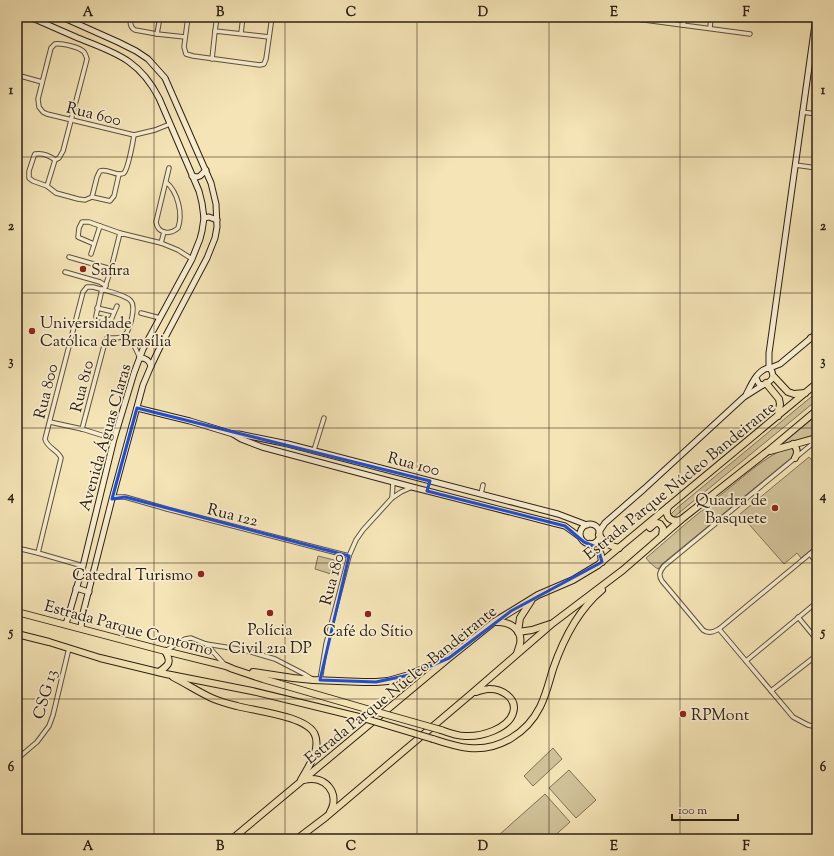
<svg xmlns="http://www.w3.org/2000/svg" width="834" height="856" viewBox="0 0 834 856" font-family="'Sorts Mill Goudy',serif">
<style>
.green{fill:#d2c39a;stroke:#7e7256}
.lines{fill:none;stroke-linecap:round;stroke-linejoin:round}
.street-casing{stroke:#5d513c;stroke-width:5.5}
.secondary-casing{stroke:#2b2013;stroke-width:7}
.highway-casing{stroke:#2b2013;stroke-width:8}
.street{stroke:#f8edd0;stroke-width:3.5}
.secondary{stroke:#f8edd0;stroke-width:5}
.highway{stroke:#f4e4b6;stroke-width:6}
.highway-bridge-casing{stroke:#2b2013;stroke-width:8;stroke-linecap:butt}
.highway-bridge{stroke:#f4e4b6;stroke-width:6}
.marked{fill:none;stroke:#1d4ed8;stroke-width:3;stroke-linejoin:round}
.grid{fill:none;stroke:#2b2013;stroke-width:1;stroke-opacity:0.55}
.poi-dot{fill:#8f2418;stroke:#f8edd0;stroke-width:1.5}
.labels{text-anchor:middle;stroke-width:3.5;stroke-linejoin:round;paint-order:stroke}
.street-label{font-size:16px;fill:#2b2013;stroke:#f8edd0}
.poi-label{font-size:16px;fill:#2b2013;stroke:#f8edd0;text-anchor:start}
.neatline{fill:none;stroke:#2b2013;stroke-width:1.5}
.grid-label{font-size:13px;text-anchor:middle;font-weight:bold;fill:#2b2013}
</style>
<rect width="100%" height="100%" fill="#f4e4b6"/>
<filter id="stains"><feTurbulence type="fractalNoise" baseFrequency=".005" numOctaves="4"/><feColorMatrix values="0 0 0 0 .2 0 0 0 0 .09 0 0 0 0 .02 0 0 0 .5 -.17"/></filter>
<radialGradient id="worn" r=".72"><stop offset=".6" stop-color="#630" stop-opacity="0"/><stop offset="1" stop-color="#630" stop-opacity=".3"/></radialGradient>
<g class="green">
<polygon points="817,392 817,400 674,517 672,518 670,515 677,508"/>
<polygon points="817,415 817,434 782,444"/>
<path d="M792 447 794 448V455L791 458 662 564 658 569C653 566 650 563 646 558 664 543 681 527 700 512 704 509 710 508 712 502L755 467 771 456 778 452Z"/>
<polygon points="809,457 817,466 817,545 801,558 797,553 784,564 740,514"/>
<polygon points="318,556 338,561 334,575 315,569"/>
<polygon points="553,748 562,759 533,786 524,776"/>
<polygon points="569,770 596,800 576,818 549,788"/>
<polygon points="545,794 570,822 551,839 504,839 500,834"/>
</g>
<g class="lines">
<defs>
<g id="street">
<path d="M130 17C130 22 130 28 135 30L157 34 185 37"/>
<polyline points="188,17 184,47 186,54 193,56 260,65 264,64 266,59 272,17"/>
<polyline points="622,17 750,34"/>
<polyline points="683,25 685,17"/>
<polyline points="710,28 711,17"/>
<polyline points="215,31 217,17"/>
<polyline points="241,33 243,17"/>
<polyline points="157,34 160,17"/>
<polyline points="212,59 215,31 269,37"/>
<polyline points="810,59 817,60"/>
<polyline points="17,75 42,82"/>
<polyline points="802,112 817,114"/>
<path d="M55 160 47 186 33 181 29 178V171L34 156 35 154C42 153 49 155 55 160L59 158 63 151 87 59C86 56 86 55 84 52 80 47 61 43 55 44L51 48 38 99 39 107 43 112 47 114 134 135 155 130 170 124"/>
<polyline points="795,165 817,168"/>
<path d="M166 182C178 192 183 214 178 228 170 235 158 234 156 222L169 168"/>
<polyline points="47,186 56,193 78,199 85,200 92,197 110,201 114,196 119,174"/>
<path d="M92 197 97 177 100 171C106 169 112 173 118 174 120 174 123 174 124 173 128 169 133 142 134 135"/>
<polyline points="161,243 164,232"/>
<polyline points="94,244 80,238 78,237 79,228 82,222 89,222 120,233"/>
<polyline points="91,254 100,226"/>
<polyline points="69,257 111,269"/>
<polyline points="65,272 100,282 106,286"/>
<polyline points="102,289 96,316 96,317 111,320 117,306"/>
<polyline points="97,308 114,312"/>
<polyline points="141,313 160,318"/>
<path d="M124 336C135 344 134 346 140 358"/>
<polyline points="50,422 82,429 114,439"/>
<path d="M82 429 105 342 107 338C112 338 119 339 123 336 130 333 136 307 131 301 126 295 111 292 104 290"/>
<path d="M817 440 664 566C660 571 658 575 662 581L703 630C708 634 714 632 719 629L817 548"/>
<polyline points="314,450 324,418"/>
<polyline points="481,494 483,485"/>
<polyline points="392,498 393,482"/>
<polyline points="112,499 116,497 125,497 167,509 349,556"/>
<polyline points="17,548 38,553 83,566"/>
<path d="M38 553 61 458C58 450 47 448 45 439L83 292 87 287H93L104 290 111 269 120 233 161 243 178 250 192 259"/>
<polyline points="810,554 817,563"/>
<polyline points="798,617 817,640"/>
<polyline points="719,629 793,717 808,725 817,727"/>
<polyline points="206,644 225,665"/>
<polyline points="165,651 185,639 191,638 206,644 244,650 275,659 304,674 312,679"/>
<polyline points="746,661 817,602"/>
<polyline points="320,680 326,644 349,556 356,540 363,530 392,498 401,492 412,487"/>
<polyline points="771,691 817,655"/>
<polyline points="815,727 817,720"/>
<polyline points="17,759 37,742 49,726 53,715 69,648"/>
</g>
<g id="secondary">
<path d="M30 17C46 24 62 31 78 38 115 53 139 59 159 98L199 191 202 203 204 218 202 231 200 239 192 259 143 349 134 373 114 439 83 566 66 624"/>
<polyline points="62,17 118,42 136,51 148,59 165,78 211,183 216,204 217,227 215,238 207,258 161,345 151,366 143,385 112,499 82,617 81,628"/>
<polyline points="192,176 197,177 200,176 206,170"/>
<polyline points="204,218 209,217 217,220"/>
<polyline points="150,337 155,343 161,345"/>
<path d="M140 358C146 358 149 360 151 366"/>
<polyline points="769,367 769,353 816,17"/>
<polyline points="770,368 780,364 817,333"/>
<path d="M746 395C751 385 758 368 770 368 776 377 772 381 763 385L759 384 756 378"/>
<polyline points="137,408 190,421 233,434 239,434 288,444 558,514 587,525"/>
<polyline points="233,434 241,439 262,447 412,487 553,523 565,526 580,537"/>
<circle cx="590" cy="534" r="10"/>
<polyline points="599,532 605,523 644,489 744,397 763,385"/>
<polyline points="76,588 89,592"/>
</g>
<g id="highway">
<polyline points="811,338 817,338"/>
<polyline points="774,377 788,392 794,394 805,393"/>
<polyline points="766,383 779,399 780,404 778,416"/>
<path d="M793 444C798 449 798 453 795 458"/>
<polyline points="770,451 817,438"/>
<path d="M668 507C665 514 668 520 676 521L680 520"/>
<path d="M650 528C653 525 656 521 660 524L663 528 662 536"/>
<path d="M599 535C604 544 611 546 619 548"/>
<polyline points="590,544 598,548 601,555 602,562"/>
<polyline points="531,601 520,618 518,632 532,630 550,624"/>
<polyline points="17,612 165,651 226,666 233,669 263,679 370,710"/>
<path d="M495 622C509 621 523 629 520 644 519 647 518 651 517 653"/>
<polyline points="17,634 49,642 100,658 166,674 252,691 363,718"/>
<path d="M159 672C169 665 172 662 165 651"/>
<polyline points="253,672 293,678 313,680 363,682 376,682 388,681 409,675 440,662"/>
<path d="M173 677C187 684 200 693 214 699 221 702 229 704 237 706 255 711 308 716 315 735 321 750 308 767 301 780"/>
<path d="M441 730C449 733 457 736 465 736 481 737 508 729 513 713 518 698 501 688 488 689 484 689 480 691 476 692"/>
<path d="M433 739C445 743 457 747 469 748 499 751 527 733 540 707 546 695 549 682 553 669 563 640 578 610 602 590"/>
<path d="M304 780C325 774 341 794 330 812"/>
<polyline points="232,839 449,658 494,622 538,595 573,580 598,565 817,383"/>
<polyline points="297,839 326,817 372,778 471,694 553,623 623,570 683,518 768,451 817,410"/>
</g>
</defs>
<use href="#street" class="street-casing"/>
<use href="#secondary" class="secondary-casing"/>
<use href="#highway" class="highway-casing"/>
<use href="#street" class="street"/>
<use href="#secondary" class="secondary"/>
<use href="#highway" class="highway"/>
<defs>
<g id="highway-bridge">
<polyline points="370,710 441,730"/>
<polyline points="363,718 433,739"/>
</g>
</defs>
<use href="#highway-bridge" class="highway-bridge-casing"/>
<use href="#highway-bridge" class="highway-bridge"/>
</g>
<path class="marked" d="M137 408 430 481 427 491 565 526 584 542 598 548 602 562 511 611 449 658 409 675 376 682 320 680 349 556 125 497 112 499Z"/>
<path class="grid" d="M154 17V839M285 17V839M417 17V839M549 17V839M680 17V839M17 157H817M17 293H817M17 428H817M17 563H817M17 699H817"/>
<g class="poi-dot">
<circle cx="83" cy="269" r="4"/>
<circle cx="32" cy="331" r="4"/>
<circle cx="775" cy="508" r="4"/>
<circle cx="201" cy="574" r="4"/>
<circle cx="270" cy="613" r="4"/>
<circle cx="368" cy="614" r="4"/>
<circle cx="683" cy="714" r="4"/>
</g>
<g class="labels">
<g class="street-label">
<text transform="translate(94 113) rotate(14)" y="6">Rua 600</text>
<text transform="translate(81 386) rotate(-76)" y="6">Rua 810</text>
<text transform="translate(45 391) rotate(-76)" y="6">Rua 800</text>
<text transform="translate(104 437) rotate(-74)" y="6">Avenida Águas Claras</text>
<text transform="translate(414 463) rotate(15)" y="6">Rua 100</text>
<text transform="translate(679 480) rotate(-39)" y="6">Estrada Parque Núcleo Bandeirante</text>
<text transform="translate(233 514) rotate(14)" y="6">Rua 122</text>
<text transform="translate(331 579) rotate(-75)" y="6">Rua 180</text>
<text transform="translate(129 627) rotate(15)" y="6">Estrada Parque Contorno</text>
<text transform="translate(400 684) rotate(-39)" y="6">Estrada Parque Núcleo Bandeirante</text>
<text transform="translate(44 694) rotate(-74)" y="6">CSG 13</text>
</g>
<g class="poi-label">
<text x="91" y="275">Safira</text>
<text x="40" y="328">Universidade<tspan x="40" dy="18">Católica de Brasília</tspan></text>
<text x="767" y="505" text-anchor="end">Quadra de<tspan x="767" dy="18">Basquete</tspan></text>
<text x="193" y="580" text-anchor="end">Catedral Turismo</text>
<text x="270" y="635" text-anchor="middle">Polícia<tspan x="270" dy="18">Civil 21a DP</tspan></text>
<text x="368" y="636" text-anchor="middle">Café do Sítio</text>
<text x="691" y="720">RPMont</text>
</g>
</g>
<rect width="834" height="856" fill="none" stroke="#f4e4b6" stroke-width="44"/>
<path d="M672 814v6h66v-6" fill="none" stroke="#2b2013" stroke-width="2"/>
<text x="678" y="814" font-size="12" fill="#2b2013" stroke="#f8edd0" stroke-width="3" paint-order="stroke">100 m</text>
<rect x="22" y="22" width="790" height="812" class="neatline"/>
<g class="grid-label">
<text x="88" y="16">A</text>
<text x="220" y="16">B</text>
<text x="351" y="16">C</text>
<text x="483" y="16">D</text>
<text x="614" y="16">E</text>
<text x="746" y="16">F</text>
<text x="11" y="94">1</text>
<text x="823" y="94">1</text>
<text x="11" y="230">2</text>
<text x="823" y="230">2</text>
<text x="11" y="365">3</text>
<text x="823" y="365">3</text>
<text x="11" y="500">4</text>
<text x="823" y="500">4</text>
<text x="11" y="636">5</text>
<text x="823" y="636">5</text>
<text x="11" y="771">6</text>
<text x="823" y="771">6</text>
<text x="88" y="850">A</text>
<text x="220" y="850">B</text>
<text x="351" y="850">C</text>
<text x="483" y="850">D</text>
<text x="614" y="850">E</text>
<text x="746" y="850">F</text>
</g>
<rect width="100%" height="100%" filter="url(#stains)"/>
<rect width="100%" height="100%" fill="url(#worn)"/>
</svg>
